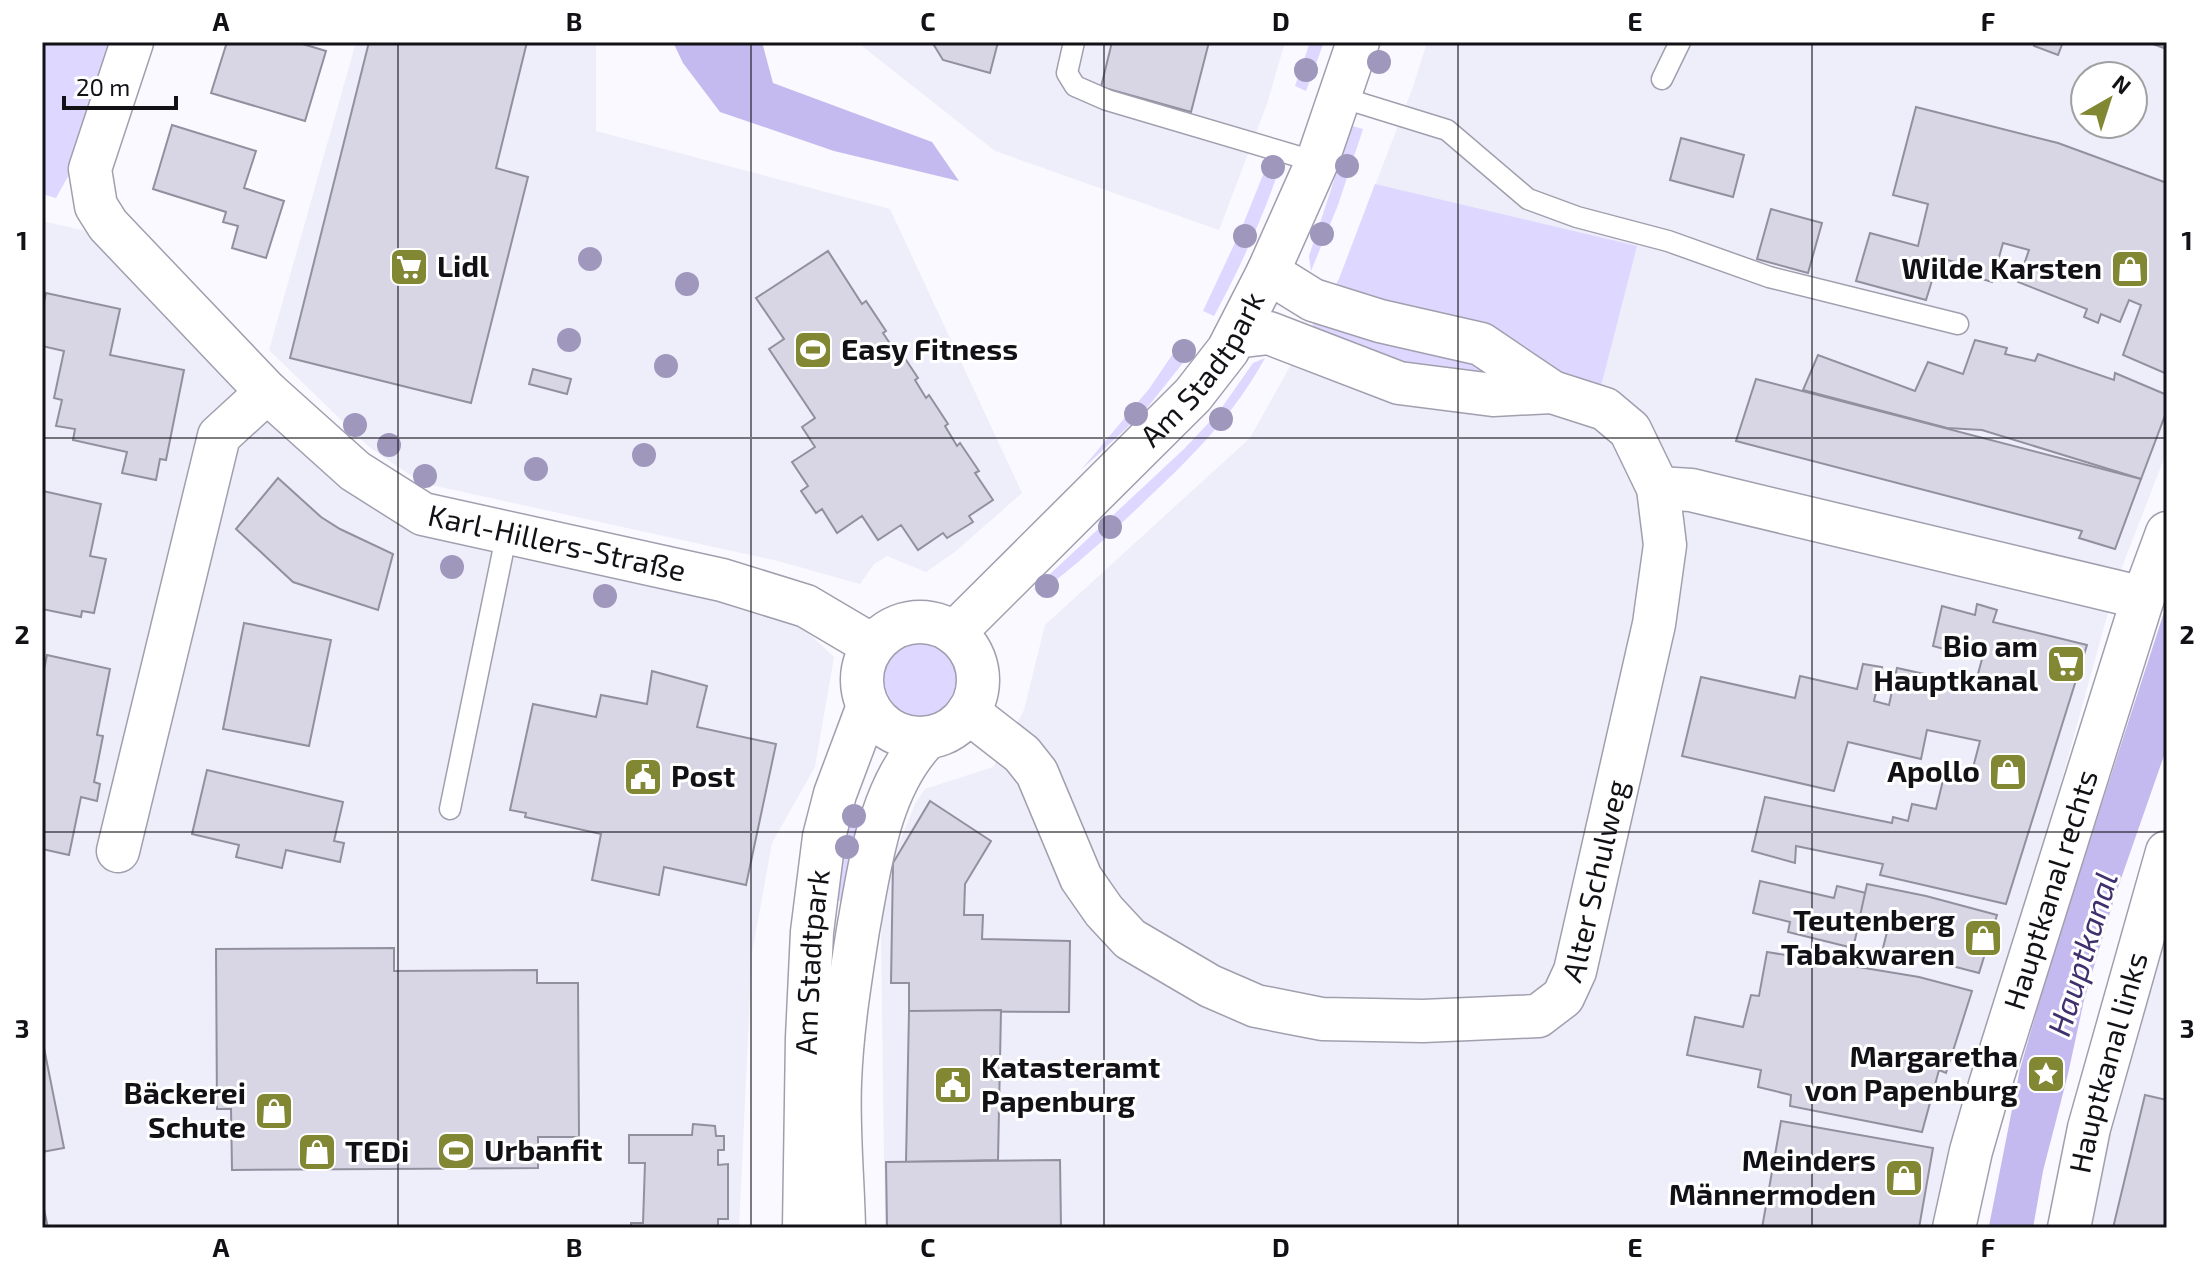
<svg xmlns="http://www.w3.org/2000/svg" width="2209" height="1270" viewBox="0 0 2209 1270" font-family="'Exo 2',sans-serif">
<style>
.built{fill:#eeedfa;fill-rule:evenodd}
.green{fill:#ded7ff}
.water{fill:#c4baef}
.building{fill:#d8d6e5;stroke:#92909f;stroke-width:2}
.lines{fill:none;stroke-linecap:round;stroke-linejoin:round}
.lane-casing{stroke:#a19fae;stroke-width:23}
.street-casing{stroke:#a19fae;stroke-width:45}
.lane{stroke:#fff;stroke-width:20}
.street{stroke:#fff;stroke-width:42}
.tree{fill:#a097bd}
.grid{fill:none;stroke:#121116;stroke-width:2;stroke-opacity:0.55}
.labels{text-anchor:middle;stroke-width:6;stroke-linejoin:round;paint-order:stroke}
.poi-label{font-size:30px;font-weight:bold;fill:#121116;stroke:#fff;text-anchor:end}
.street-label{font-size:30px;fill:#121116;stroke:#fff}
.water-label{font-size:32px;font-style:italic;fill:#41306e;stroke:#fff}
.neatline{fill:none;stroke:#121116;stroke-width:3}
.grid-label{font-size:26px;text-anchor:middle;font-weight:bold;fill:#121116}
</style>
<rect width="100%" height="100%" fill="#faf9ff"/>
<g class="built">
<polygon points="356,42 596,42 596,131 890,209 1022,493 956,551 926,572 887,556 874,564 860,584 778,561 422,483 369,447 269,350"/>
<polygon points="857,42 1285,42 1267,104 1219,230 995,151"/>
<path d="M1427 42H2167V451L2117 580 1938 1228H885L881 933 890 865 916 802 925 789 993 767 1024 710 1045 625 1250 438 1339 279 1413 87ZM2085 76H2133V124H2085Z"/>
<polygon points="42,221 95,233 350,489 721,595 800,625 834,657 815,767 772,843 752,953 739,1228 42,1228"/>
<polygon points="2167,935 2167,1228 2085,1228 2090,1196"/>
</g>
<g class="green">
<polygon points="42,42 119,42 85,146 56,198 42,194"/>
<polygon points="1310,42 1324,42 1306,91 1295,86"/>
<polygon points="1352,126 1363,129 1338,205 1311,271 1309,256"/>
<path d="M1271 155 1283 159C1264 214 1242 265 1214 316L1203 311 1240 232Z"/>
<polygon points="1375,184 1637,246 1601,386 1330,294 1339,279"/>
<polygon points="1319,314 1470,354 1485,372 1485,378 1407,372 1310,330"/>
<polygon points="1183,339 1194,349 1143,413 1081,470 1149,389"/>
<path d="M1265 358C1235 413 1193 456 1148 498 1113 532 1077 565 1038 594L1034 589 1184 449 1218 413 1253 363Z"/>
<circle cx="917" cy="679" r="41"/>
<polygon points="845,803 870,813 841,901 827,897"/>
</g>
<g class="water">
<polygon points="673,42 762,42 773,83 932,142 959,181 834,151 720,112 683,63"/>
<polygon points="2167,603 2167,747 2115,896 2084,1000 2068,1074 2043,1171 2033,1228 1989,1226 2020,1069 2053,954"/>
</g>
<g class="building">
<polygon points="227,42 296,42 326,51 305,121 211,93"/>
<polygon points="369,42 527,42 496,168 528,177 471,403 290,358"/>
<polygon points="932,42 998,42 990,73 943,60"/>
<polygon points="1112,42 1209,42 1191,112 1101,87"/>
<polygon points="2035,42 2063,42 2058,55 2034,46"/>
<polygon points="2147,42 2167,42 2167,49"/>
<polygon points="1916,107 2058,143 2167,183 2167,374 2123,355 2141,305 2129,300 2120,322 2101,314 2098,323 2084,317 2087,309 2018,282 2029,250 2003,243 1992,282 1969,275 1972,266 1939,258 1926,300 1856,281 1870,233 1918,246 1928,204 1893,195"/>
<polygon points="172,125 256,151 244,188 284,201 266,258 232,248 238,226 223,222 226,212 153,189"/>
<polygon points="1681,138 1744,155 1733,197 1670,180"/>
<polygon points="1771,209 1822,223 1808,273 1757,259"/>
<polygon points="828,251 862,304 866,301 886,331 883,333 895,351 898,348 918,378 915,380 926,398 929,395 948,424 945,426 957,446 960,443 979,471 975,473 993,500 969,516 973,522 947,538 943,533 918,550 901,525 878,540 862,516 837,533 822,509 816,513 801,491 808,486 792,462 815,447 802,427 815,418 769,349 784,339 756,298"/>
<polygon points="46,293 120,309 110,355 184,370 166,460 160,459 156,480 122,473 127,452 73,440 75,429 56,426 62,400 54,398 64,351 42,346 42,311"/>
<polygon points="1975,340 2007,348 2005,354 2035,361 2038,354 2114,380 2115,373 2167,395 2167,410 2141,479 1982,430 1947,428 1803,390 1818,355 1915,391 1928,362 1963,374"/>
<polygon points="533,369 571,379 567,394 529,384"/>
<polygon points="1756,379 2141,479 2115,549 2079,538 2082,531 1736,441"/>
<polygon points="278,478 321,517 340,529 393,554 378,610 293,582 236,529"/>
<polygon points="43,491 101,504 90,556 106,559 94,613 82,611 81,617 42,609"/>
<polygon points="1977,604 1997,610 1993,622 2087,645 2006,904 1880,875 1883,864 1796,846 1795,863 1752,851 1765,797 1892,823 1893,817 1908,821 1912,804 1936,809 1945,772 1970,779 1980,741 1927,730 1921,759 1848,742 1834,791 1682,756 1701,677 1795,698 1800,676 1857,689 1863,664 1882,667 1874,701 1889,705 1897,668 1975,685 1982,659 1933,646 1942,606 1975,615"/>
<polygon points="244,623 331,640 309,746 223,729"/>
<polygon points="47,655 110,669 97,735 103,736 94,782 100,784 97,801 81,797 69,855 42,849 42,679"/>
<polygon points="652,671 707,686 697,727 776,744 746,885 664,867 659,895 592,880 601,834 525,817 526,813 510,810 533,704 596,717 601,695 647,704"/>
<polygon points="207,770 343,802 334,841 344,843 340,862 286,850 282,868 236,857 239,845 192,834"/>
<polygon points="930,801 991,841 965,884 964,915 983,915 982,939 1070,941 1069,1012 909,1011 909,983 891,983 893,863"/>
<polygon points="1760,881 1834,898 1837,886 1866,893 1853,948 1788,932 1790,922 1753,913"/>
<polygon points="1867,884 1926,896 1997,915 1979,973 1883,948 1889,924 1860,916"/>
<polygon points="394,948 394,971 537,970 537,983 578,983 579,1137 538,1137 538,1168 232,1170 231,1109 217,1109 216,949"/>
<polygon points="1767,952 1919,977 1972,991 1946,1073 1939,1070 1922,1132 1790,1106 1791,1095 1758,1087 1761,1070 1687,1055 1695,1017 1743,1027 1751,995 1759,996"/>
<polygon points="1001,1010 998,1160 906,1162 909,1011"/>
<polygon points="42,1038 64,1148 42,1152"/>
<polygon points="2145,1095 2167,1100 2167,1228 2113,1228"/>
<polygon points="1781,1121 1933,1148 1919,1228 1762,1228"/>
<polygon points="693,1124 715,1126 716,1136 724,1136 724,1150 718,1150 718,1165 728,1164 728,1219 718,1219 718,1228 631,1228 631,1223 643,1223 645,1163 629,1163 629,1135 692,1135"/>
<polygon points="1060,1160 1061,1228 887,1228 886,1162"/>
<polygon points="42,1200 48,1228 42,1228"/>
</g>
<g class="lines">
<defs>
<g id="lane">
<polyline points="1074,42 1067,73 1075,86 1107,100 1317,162"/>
<polyline points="1662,79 1680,42"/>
<polyline points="1337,96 1447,130 1528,199 1577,217 1668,241 1769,277 1958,324"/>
<polyline points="450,809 507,532"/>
</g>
<g id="street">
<path id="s1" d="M132 42 90 169 96 206 108 225 267 392 355 471 423 514 722 580 806 606 872 645"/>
<polyline points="1235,337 1269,333 1399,383 1493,395 1552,392"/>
<polyline points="1658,488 1691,490 2143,598"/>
<circle cx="920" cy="680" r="58"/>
<path id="s2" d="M954 633 1193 395 1228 350 1268 272 1317 162 1358 42"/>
<path id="s3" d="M968 712 1022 754 1037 773 1081 878 1104 911 1130 939 1210 986 1256 1006 1322 1019 1423 1021 1538 1016 1563 997 1575 971 1654 624 1665 545 1658 488 1630 430 1605 409 1552 392 1481 344 1380 321 1313 300 1268 272"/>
<polyline points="118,851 219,436 267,392"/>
<path id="s4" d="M804 1228 807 1038 812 932 824 837 835 794 868 706"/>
<path d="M844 1228C843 1179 838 1130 840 1082 842 1030 850 981 858 930 870 865 879 787 927 738"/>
<path id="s5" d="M1954 1228 1971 1151 1990 1085 2143 598 2167 533"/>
<path id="s6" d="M2069 1228 2089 1128 2167 852"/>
</g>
</defs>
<use href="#lane" class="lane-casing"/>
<use href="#street" class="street-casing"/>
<use href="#lane" class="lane"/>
<use href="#street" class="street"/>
</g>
<g class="tree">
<circle cx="1379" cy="62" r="12"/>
<circle cx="1306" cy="70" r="12"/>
<circle cx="1347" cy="166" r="12"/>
<circle cx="1273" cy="167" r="12"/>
<circle cx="1322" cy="234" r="12"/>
<circle cx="1245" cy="236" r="12"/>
<circle cx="590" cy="259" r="12"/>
<circle cx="687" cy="284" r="12"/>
<circle cx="569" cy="340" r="12"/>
<circle cx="1184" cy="351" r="12"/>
<circle cx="666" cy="366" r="12"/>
<circle cx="1136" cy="414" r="12"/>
<circle cx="1221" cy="419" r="12"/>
<circle cx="355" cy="425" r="12"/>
<circle cx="389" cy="445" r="12"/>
<circle cx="644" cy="455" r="12"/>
<circle cx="536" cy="469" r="12"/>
<circle cx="425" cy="476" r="12"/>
<circle cx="1110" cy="527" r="12"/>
<circle cx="452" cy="567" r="12"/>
<circle cx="1047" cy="586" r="12"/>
<circle cx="605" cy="596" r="12"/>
<circle cx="854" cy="816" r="12"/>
<circle cx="847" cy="847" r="12"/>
</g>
<path class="grid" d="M398 42V1228M751 42V1228M1104 42V1228M1458 42V1228M1812 42V1228M42 438H2167M42 832H2167"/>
<defs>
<symbol id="supermarket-square" viewBox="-11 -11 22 22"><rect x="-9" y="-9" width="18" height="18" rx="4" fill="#818732" stroke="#fff"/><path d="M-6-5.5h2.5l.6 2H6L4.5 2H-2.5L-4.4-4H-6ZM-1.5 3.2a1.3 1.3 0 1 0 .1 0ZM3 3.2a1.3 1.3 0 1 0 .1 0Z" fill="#fff"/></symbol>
<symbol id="shop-square" viewBox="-11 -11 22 22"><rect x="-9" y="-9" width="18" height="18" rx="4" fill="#818732" stroke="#fff"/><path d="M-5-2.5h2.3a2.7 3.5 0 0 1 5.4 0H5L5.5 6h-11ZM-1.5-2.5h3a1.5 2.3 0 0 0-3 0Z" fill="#fff"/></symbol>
<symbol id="stadium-square" viewBox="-11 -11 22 22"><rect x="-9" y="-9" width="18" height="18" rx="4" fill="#818732" stroke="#fff"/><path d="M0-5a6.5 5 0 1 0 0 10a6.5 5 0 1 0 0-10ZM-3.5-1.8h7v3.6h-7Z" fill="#fff"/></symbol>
<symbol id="civic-square" viewBox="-11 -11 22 22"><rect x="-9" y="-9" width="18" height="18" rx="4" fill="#818732" stroke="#fff"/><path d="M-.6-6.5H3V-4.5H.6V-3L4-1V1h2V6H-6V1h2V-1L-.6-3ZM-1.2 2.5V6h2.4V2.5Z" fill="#fff"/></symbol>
<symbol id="sight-square" viewBox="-11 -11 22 22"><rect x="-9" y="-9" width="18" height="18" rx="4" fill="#818732" stroke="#fff"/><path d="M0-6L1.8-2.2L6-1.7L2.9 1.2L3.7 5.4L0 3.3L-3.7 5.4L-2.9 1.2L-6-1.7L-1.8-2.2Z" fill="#fff"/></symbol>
</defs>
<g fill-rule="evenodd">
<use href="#supermarket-square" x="387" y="245" width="44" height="44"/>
<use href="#shop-square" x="2108" y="247" width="44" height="44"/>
<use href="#stadium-square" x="791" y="328" width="44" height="44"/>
<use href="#supermarket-square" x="2044" y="642" width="44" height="44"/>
<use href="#shop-square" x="1986" y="750" width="44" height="44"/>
<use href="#civic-square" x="621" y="755" width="44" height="44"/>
<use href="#shop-square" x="1961" y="916" width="44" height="44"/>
<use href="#sight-square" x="2024" y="1052" width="44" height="44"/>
<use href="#civic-square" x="931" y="1063" width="44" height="44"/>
<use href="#shop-square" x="252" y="1089" width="44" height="44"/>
<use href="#stadium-square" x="434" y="1129" width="44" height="44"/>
<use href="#shop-square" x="295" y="1130" width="44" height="44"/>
<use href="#shop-square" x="1882" y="1156" width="44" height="44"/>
</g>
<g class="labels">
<g class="poi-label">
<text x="437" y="277" text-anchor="start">Lidl</text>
<text x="2102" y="279">Wilde Karsten</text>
<text x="841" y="360" text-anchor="start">Easy Fitness</text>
<text x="2038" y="657">Bio am<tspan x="2038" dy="34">Hauptkanal</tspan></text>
<text x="1980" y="782">Apollo</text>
<text x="671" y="787" text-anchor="start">Post</text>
<text x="1955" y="931">Teutenberg<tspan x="1955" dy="34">Tabakwaren</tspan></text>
<text x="2018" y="1067">Margaretha<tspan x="2018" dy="34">von Papenburg</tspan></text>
<text x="981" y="1078" text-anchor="start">Katasteramt<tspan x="981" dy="34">Papenburg</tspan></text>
<text x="246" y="1104">Bäckerei<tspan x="246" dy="34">Schute</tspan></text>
<text x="484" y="1161" text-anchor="start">Urbanfit</text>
<text x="345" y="1162" text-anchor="start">TEDi</text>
<text x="1876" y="1171">Meinders<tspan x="1876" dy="34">Männermoden</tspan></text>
</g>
<g class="street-label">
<text dy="10" stroke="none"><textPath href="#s2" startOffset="364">Am Stadtpark</textPath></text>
<text dy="10" stroke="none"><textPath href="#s1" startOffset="760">Karl-Hillers-Straße</textPath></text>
<text dy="10" stroke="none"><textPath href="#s3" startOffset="864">Alter Schulweg</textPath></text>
<text dy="10" stroke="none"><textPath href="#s5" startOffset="352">Hauptkanal rechts</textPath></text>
<text dy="10" stroke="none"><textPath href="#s4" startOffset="266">Am Stadtpark</textPath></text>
<text dy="10" stroke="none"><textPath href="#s6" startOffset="170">Hauptkanal links</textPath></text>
</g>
<g class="water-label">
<text transform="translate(2083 954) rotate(-73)" y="11">Hauptkanal</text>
</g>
</g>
<rect width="2209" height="1270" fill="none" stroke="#ffffff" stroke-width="88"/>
<g transform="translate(2109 100) rotate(39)"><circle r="38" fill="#ffffff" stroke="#a0a0a2" stroke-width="2"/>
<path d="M0-6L14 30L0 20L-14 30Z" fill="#818732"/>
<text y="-12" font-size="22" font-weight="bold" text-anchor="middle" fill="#121116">N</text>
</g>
<path d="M64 96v12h112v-12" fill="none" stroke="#121116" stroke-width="4"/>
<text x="76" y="96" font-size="24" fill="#121116" stroke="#ffffff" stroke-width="6" paint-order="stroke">20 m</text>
<rect x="44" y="44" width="2121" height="1182" class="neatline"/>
<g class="grid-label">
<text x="221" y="31">A</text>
<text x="574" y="31">B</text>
<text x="928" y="31">C</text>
<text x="1281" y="31">D</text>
<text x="1635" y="31">E</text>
<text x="1988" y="31">F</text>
<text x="22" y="250">1</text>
<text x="2187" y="250">1</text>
<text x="22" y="644">2</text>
<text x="2187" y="644">2</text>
<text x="22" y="1038">3</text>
<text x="2187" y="1038">3</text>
<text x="221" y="1257">A</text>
<text x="574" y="1257">B</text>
<text x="928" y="1257">C</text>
<text x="1281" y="1257">D</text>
<text x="1635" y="1257">E</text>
<text x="1988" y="1257">F</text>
</g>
</svg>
